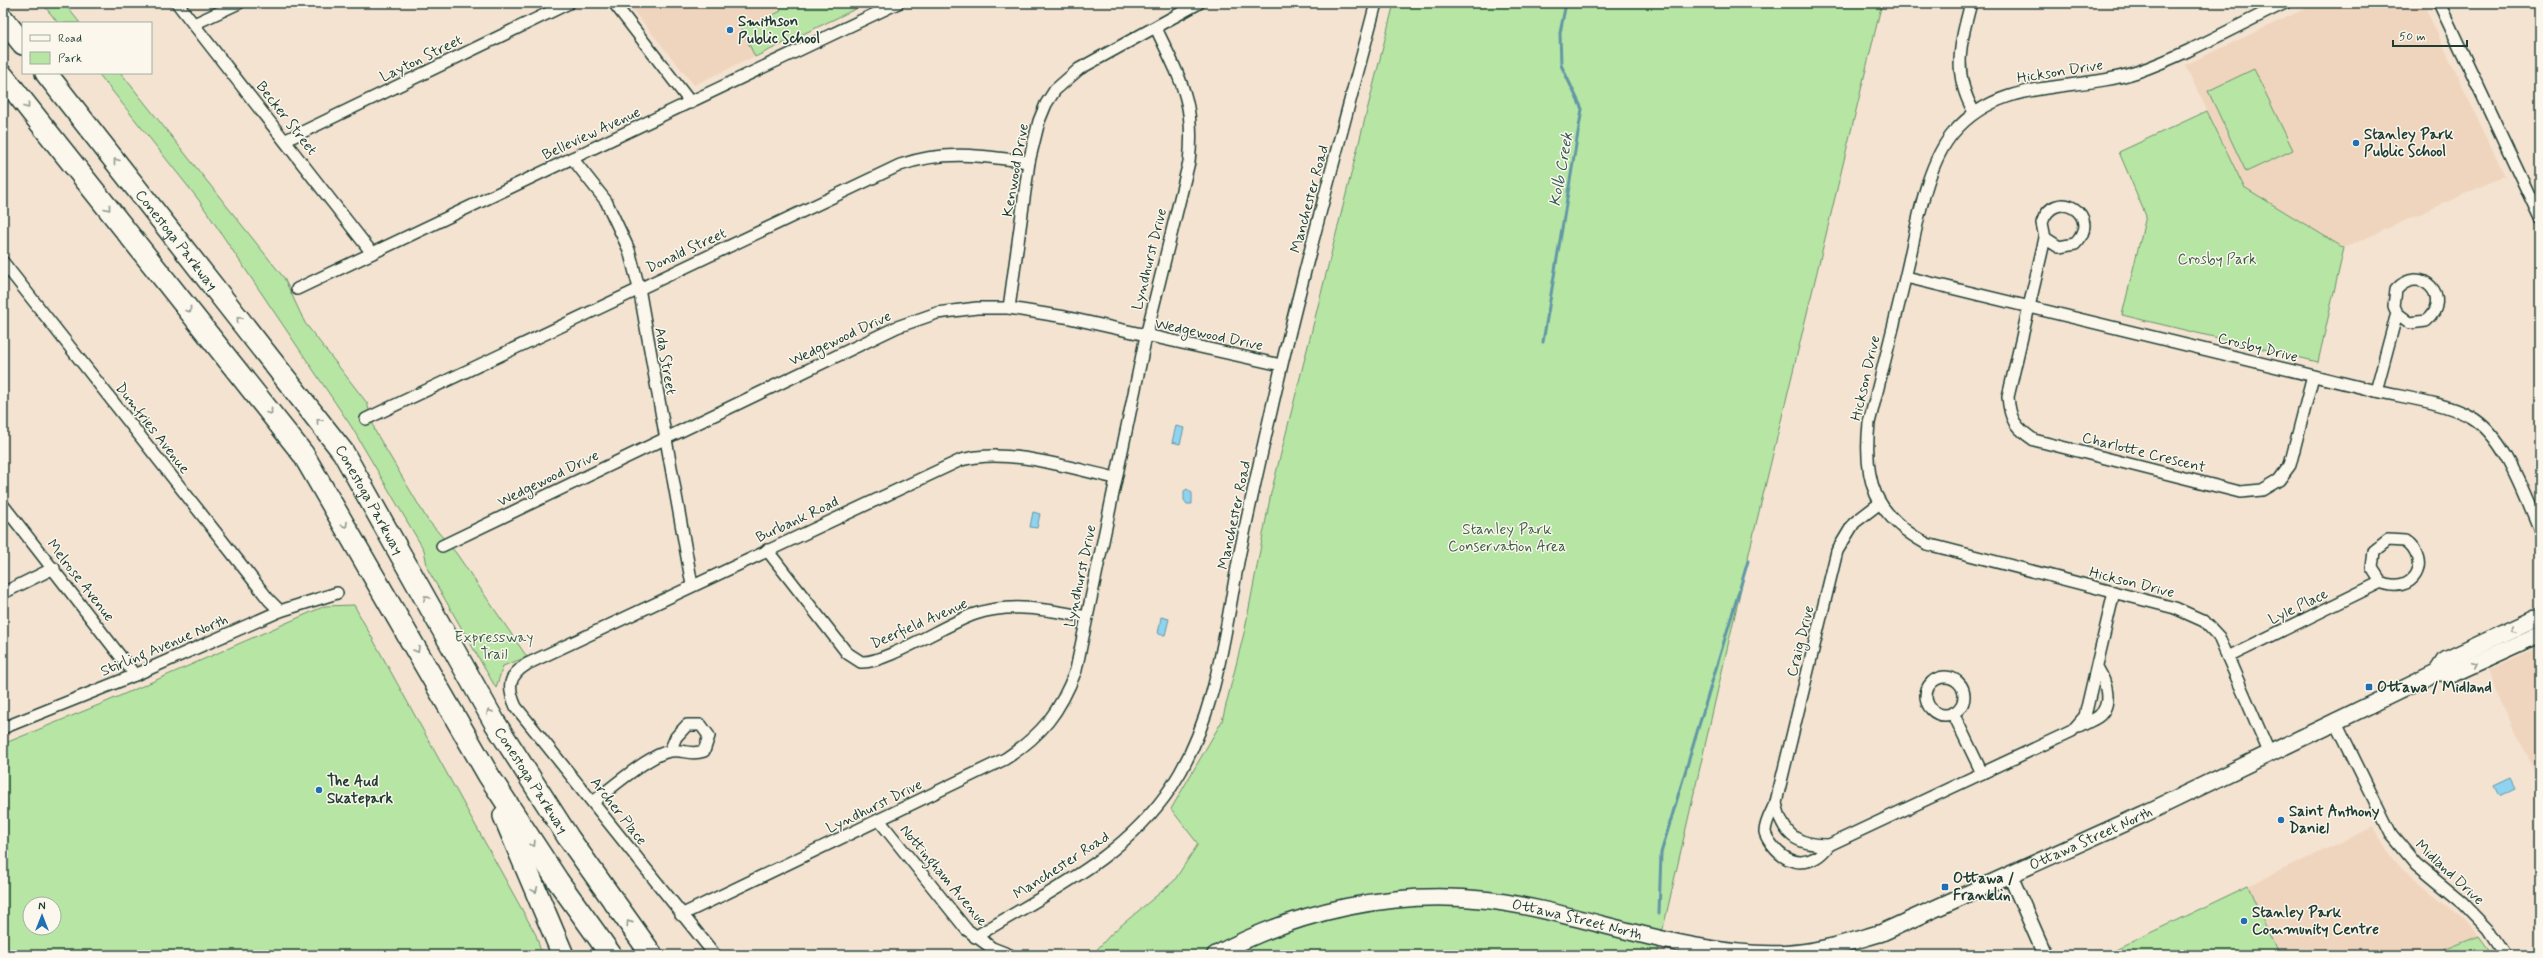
<svg xmlns="http://www.w3.org/2000/svg" width="2543" height="958" viewBox="0 0 2543 958" font-family="Mynerve,sans-serif">
<style>
.built{fill:#efd5be}
.green{fill:#b6e5a4;stroke:#6a916c;fill-rule:evenodd}
.water{fill:#8fd3f1;stroke:#6297a5}
.lines{fill:none;stroke-linecap:round;stroke-linejoin:round}
.stream{stroke:#6297a5;stroke-width:3}
.minor-casing{stroke:#1f3d34;stroke-width:14}
.tertiary-casing{stroke:#1f3d34;stroke-width:17}
.secondary-casing{stroke:#1f3d34;stroke-width:19}
.motorway-casing{stroke:#1f3d34;stroke-width:24}
.minor{stroke:#fbf7ec;stroke-width:11}
.tertiary{stroke:#fbf7ec;stroke-width:14}
.secondary{stroke:#fbf7ec;stroke-width:16}
.motorway{stroke:#fbf7ec;stroke-width:21}
.oneway{stroke:#8d9a90}
.poi-dot{fill:#1f6fb2;stroke:#fbf7ec;stroke-width:1.5}
.labels{text-anchor:middle;stroke-width:3;stroke-linejoin:round;paint-order:stroke}
.poi-label{font-size:15px;font-weight:bold;fill:#1f3d34;stroke:#fbf7ec;text-anchor:start}
.street-label{font-size:15px;fill:#1f3d34;stroke:#fbf7ec}
.park-label{font-size:15px;fill:#3d5f4a;stroke:#fbf7ec}
.water-label{font-size:16px;font-style:italic;fill:#355b5a;stroke:#fbf7ec}
</style>
<rect width="100%" height="100%" fill="#f4e3d1"/>
<filter id="ink" filterUnits="userSpaceOnUse"><feTurbulence type="fractalNoise" baseFrequency=".025" numOctaves="2"/><feDisplacementMap in="SourceGraphic" scale="8" xChannelSelector="R" yChannelSelector="G"/><feConvolveMatrix kernelMatrix="1 2 1 2 8 2 1 2 1" color-interpolation-filters="sRGB"/></filter>
<g filter="url(#ink)">
<g class="built">
<polygon points="627,3 868,3 694,85"/>
<polygon points="2317,3 2423,3 2505,176 2344,248 2244,187 2185,65"/>
<polygon points="2540,647 2540,784 2496,692 2488,670"/>
<polygon points="2373,827 2387,851 2402,869 2465,920 2478,936 2430,955 2276,955 2278,953 2248,886"/>
</g>
<g class="green">
<polygon points="42,3 64,3 80,23 58,23"/>
<polygon points="777,3 868,3 755,57 740,25 746,22 749,27 781,11"/>
<polygon points="1394,3 1882,3 1750,549 1657,955 1092,955 1112,933 1174,881 1198,844 1171,809 1222,721 1245,629 1271,493"/>
<polygon points="2254,69 2293,150 2246,172 2208,91"/>
<polygon points="98,73 121,73 284,278 305,323 367,403 375,431 427,519 456,553 527,657 503,666 496,688 428,570 424,550 351,426 198,199"/>
<polygon points="2207,111 2244,187 2344,248 2318,362 2122,315 2146,216 2119,152"/>
<path d="M354 605 536 935 542 955H3V744L106 702 325 606ZM30 904H54V928H30Z"/>
<polygon points="2248,886 2278,954 2104,955"/>
<polygon points="2478,936 2492,955 2430,955"/>
</g>
<g class="water">
<polygon points="1176,426 1184,428 1180,444 1172,442"/>
<polygon points="1187,489 1192,493 1192,504 1187,504 1184,500 1184,491"/>
<polygon points="1033,512 1040,514 1037,528 1030,527"/>
<polygon points="1161,617 1169,619 1165,635 1158,634"/>
<polygon points="2510,778 2515,788 2498,796 2493,786"/>
</g>
<g class="lines">
<g class="stream">
<polyline points="1543,342 1582,109 1561,65 1560,33 1566,3"/>
<polyline points="1659,914 1661,853 1748,561"/>
</g>
<defs>
<g id="minor">
<polyline points="177,3 372,253"/>
<polyline points="614,3 691,103"/>
<path d="M1971 3C1960 44 1952 74 1974 112"/>
<polyline points="2439,3 2540,218"/>
<polyline points="194,24 239,3"/>
<polyline points="286,140 569,3"/>
<polyline points="572,158 606,201 629,250 639,288 692,585"/>
<path d="M2045 238 2059 247 2075 244C2104 215 2054 185 2042 223L2045 238 2008 397C2010 420 2015 427 2034 440L2240 492 2262 490 2279 480 2290 465 2313 376"/>
<polyline points="3,262 269,600 280,611"/>
<path d="M1906 277 2376 391C2406 398 2443 402 2471 417 2505 436 2525 496 2540 530"/>
<polyline points="297,289 898,3"/>
<polyline points="1009,308 1029,162 1039,121 1046,104 1055,90 1079,69 1199,3"/>
<path d="M2376 391 2397 313 2394 306 2396 290C2420 263 2454 297 2426 321L2410 323 2397 313"/>
<path d="M366 419 900 165C946 149 983 156 1029 162"/>
<path d="M1880 503 1854 523 1837 551 1776 802C1782 835 1796 845 1829 845L2072 731 2085 716 2114 592"/>
<polyline points="3,505 135,675"/>
<polyline points="442,546 897,327 937,313 977,308 1009,308 1065,317 1281,365"/>
<path d="M767 550 847 653 861 662C885 664 947 623 975 614 1012 602 1050 610 1087 617"/>
<polyline points="3,593 54,568"/>
<path d="M2228 657 2381 582C2413 596 2433 561 2405 541L2388 540 2374 551 2372 568 2381 582"/>
<circle cx="1945" cy="696" r="19"/>
<polyline points="1953,713 1982,773"/>
<polyline points="2336,722 2391,834 2416,864 2463,903 2488,929 2505,955"/>
<path d="M2079 727C2085 723 2094 720 2099 716 2113 704 2106 682 2098 669"/>
<polyline points="3,728 135,675 280,611 337,593"/>
<path d="M2269 752 2219 637 2204 621 2175 608 1927 544C1874 515 1863 481 1869 423 1882 372 1895 321 1907 270 1917 228 1925 165 1954 132 2002 76 2074 93 2137 72 2188 54 2236 26 2285 3"/>
<path d="M593 802C610 789 651 753 671 751 684 749 689 756 704 751L709 736 701 725H687L676 737 670 751"/>
<path d="M1776 802C1772 811 1765 822 1765 832 1766 837 1769 841 1772 845 1789 868 1813 867 1829 845"/>
<polyline points="879,820 966,929 992,948 1010,955"/>
<path d="M681 915 1005 759C1042 735 1060 712 1076 670L1146 336 1189 162C1196 103 1180 79 1156 28"/>
<path d="M975 937C1046 893 1125 858 1172 786 1215 720 1224 638 1238 562 1248 513 1259 465 1270 416 1301 278 1340 140 1376 3"/>
<path d="M715 955 516 707C507 687 508 676 527 664L961 460C1007 447 1069 468 1116 478"/>
</g>
<polyline id="tertiary" points="2010,875 2045,955"/>
<g id="secondary">
<polyline points="2438,672 2452,674 2540,634"/>
<path id="s1" d="M1215 955C1296 911 1395 889 1487 900 1584 912 1687 958 1784 954 1817 953 1849 942 1881 933L2144 814 2438 672 2446 660 2540 616"/>
</g>
<g id="motorway">
<polyline points="3,19 23,44"/>
<path id="s2" d="M46 73 343 452 495 723 568 837 652 955"/>
<polyline points="3,76 303,454 489,776 558,881 611,955"/>
<polyline points="504,816 563,955"/>
</g>
</defs>
<use href="#minor" class="minor-casing"/>
<use href="#tertiary" class="tertiary-casing"/>
<use href="#secondary" class="secondary-casing"/>
<use href="#motorway" class="motorway-casing"/>
<use href="#minor" class="minor"/>
<use href="#tertiary" class="tertiary"/>
<use href="#secondary" class="secondary"/>
<use href="#motorway" class="motorway"/>
</g>
<defs><path id="oneway-chevron" d="M-2-3.5L2.5 0L-2 3.5" fill="none" stroke-width="1.6" stroke-linecap="round" stroke-linejoin="round"/></defs>
<g class="oneway">
<use href="#oneway-chevron" transform="translate(27 106) rotate(52)"/>
<use href="#oneway-chevron" transform="translate(116 161) rotate(-128)"/>
<use href="#oneway-chevron" transform="translate(108 208) rotate(52)"/>
<use href="#oneway-chevron" transform="translate(189 310) rotate(52)"/>
<use href="#oneway-chevron" transform="translate(239 319) rotate(-128)"/>
<use href="#oneway-chevron" transform="translate(270 412) rotate(52)"/>
<use href="#oneway-chevron" transform="translate(319 421) rotate(-128)"/>
<use href="#oneway-chevron" transform="translate(345 525) rotate(60)"/>
<use href="#oneway-chevron" transform="translate(426 598) rotate(-119)"/>
<use href="#oneway-chevron" transform="translate(2512 629) rotate(155)"/>
<use href="#oneway-chevron" transform="translate(417 650) rotate(60)"/>
<use href="#oneway-chevron" transform="translate(2475 664) rotate(-25)"/>
<use href="#oneway-chevron" transform="translate(489 712) rotate(-119)"/>
<use href="#oneway-chevron" transform="translate(533 844) rotate(57)"/>
<use href="#oneway-chevron" transform="translate(535 890) rotate(66)"/>
<use href="#oneway-chevron" transform="translate(629 923) rotate(-125)"/>
</g>
</g>
<g class="poi-dot">
<circle cx="730" cy="30" r="4"/>
<circle cx="2356" cy="143" r="4"/>
<rect x="2365" y="683" width="8" height="8" rx="2"/>
<circle cx="319" cy="790" r="4"/>
<circle cx="2281" cy="820" r="4"/>
<rect x="1941" y="883" width="8" height="8" rx="2"/>
<circle cx="2244" cy="921" r="4"/>
</g>
<g class="labels">
<g class="poi-label">
<text x="738" y="26">Smithson<tspan x="738" dy="17">Public School</tspan></text>
<text x="2364" y="139">Stanley Park<tspan x="2364" dy="17">Public School</tspan></text>
<text x="2377" y="692">Ottawa / Midland</text>
<text x="327" y="786">The Aud<tspan x="327" dy="17">Skatepark</tspan></text>
<text x="2289" y="816">Saint Anthony<tspan x="2289" dy="17">Daniel</tspan></text>
<text x="1953" y="883">Ottawa /<tspan x="1953" dy="17">Franklin</tspan></text>
<text x="2252" y="917">Stanley Park<tspan x="2252" dy="17">Community Centre</tspan></text>
</g>
<g class="street-label">
<text transform="translate(421 58) rotate(-26)" y="5">Layton Street</text>
<text transform="translate(2060 71) rotate(-9)" y="5">Hickson Drive</text>
<text transform="translate(287 118) rotate(52)" y="5">Becker Street</text>
<text transform="translate(591 133) rotate(-25)" y="5">Belleview Avenue</text>
<text transform="translate(1015 170) rotate(-80)" y="5">Kenwood Drive</text>
<text transform="translate(1309 199) rotate(-75)" y="5">Manchester Road</text>
<text dy="5" stroke="none"><textPath href="#s2" startOffset="212">Conestoga Parkway</textPath></text>
<text transform="translate(686 250) rotate(-25)" y="5">Donald Street</text>
<text transform="translate(1149 259) rotate(-76)" y="5">Lyndhurst Drive</text>
<text transform="translate(1209 334) rotate(12)" y="5">Wedgewood Drive</text>
<text transform="translate(840 338) rotate(-25)" y="5">Wedgewood Drive</text>
<text transform="translate(2258 347) rotate(14)" y="5">Crosby Drive</text>
<text transform="translate(666 361) rotate(80)" y="5">Ada Street</text>
<text transform="translate(1865 378) rotate(-77)" y="5">Hickson Drive</text>
<text transform="translate(153 428) rotate(52)" y="5">Dumfries Avenue</text>
<text transform="translate(2144 452) rotate(14)" y="5">Charlotte Crescent</text>
<text transform="translate(548 478) rotate(-26)" y="5">Wedgewood Drive</text>
<text dy="5" stroke="none"><textPath href="#s2" startOffset="536">Conestoga Parkway</textPath></text>
<text transform="translate(1234 515) rotate(-78)" y="5">Manchester Road</text>
<text transform="translate(797 519) rotate(-25)" y="5">Burbank Road</text>
<text transform="translate(1080 576) rotate(-78)" y="5">Lyndhurst Drive</text>
<text transform="translate(81 580) rotate(52)" y="5">Melrose Avenue</text>
<text transform="translate(2132 582) rotate(14)" y="5">Hickson Drive</text>
<text transform="translate(2298 606) rotate(-26)" y="5">Lyle Place</text>
<text transform="translate(919 623) rotate(-24)" y="5">Deerfield Avenue</text>
<text transform="translate(1800 641) rotate(-76)" y="5">Craig Drive</text>
<text transform="translate(164 645) rotate(-23)" y="5">Stirling Avenue North</text>
<text dy="5" stroke="none"><textPath href="#s2" startOffset="860">Conestoga Parkway</textPath></text>
<text transform="translate(874 806) rotate(-26)" y="5">Lyndhurst Drive</text>
<text transform="translate(619 811) rotate(52)" y="5">Archer Place</text>
<text dy="5" stroke="none"><textPath href="#s1" startOffset="914">Ottawa Street North</textPath></text>
<text transform="translate(1061 865) rotate(-33)" y="5">Manchester Road</text>
<text transform="translate(2450 872) rotate(43)" y="5">Midland Drive</text>
<text transform="translate(944 875) rotate(50)" y="5">Nottingham Avenue</text>
<text dy="5" stroke="none"><textPath href="#s1" startOffset="374">Ottawa Street North</textPath></text>
</g>
<g class="park-label">
<text x="2217" y="264">Crosby Park</text>
<text x="1507" y="534">Stanley Park<tspan x="1507" dy="17">Conservation Area</tspan></text>
<text x="494" y="642">Expressway<tspan x="494" dy="17">Trail</tspan></text>
</g>
<g class="water-label">
<text transform="translate(1560 169) rotate(-80)" y="6">Kolb Creek</text>
</g>
</g>
<rect width="2543" height="958" fill="none" stroke="#fbf7ec" stroke-width="16"/>
<rect x="8" y="8" width="2527" height="942" fill="none" stroke="#1f3d34" stroke-width="1.5" filter="url(#ink)"/>
<rect x="22" y="22" width="130" height="52" fill="#fbf7ec" stroke="#a3ada2"/>
<rect x="30" y="35" width="20" height="6" fill="#fbf7ec" stroke="#a3ada2"/>
<text x="58" y="42" font-size="12" fill="#1f3d34">Road</text>
<rect x="30" y="52" width="20" height="12" fill="#b6e5a4" stroke="#a3ada2"/>
<text x="58" y="62" font-size="12" fill="#1f3d34">Park</text>
<g transform="translate(42 916)"><circle r="19" fill="#fbf7ec" stroke="#a3ada2"/>
<path d="M0-3L7 15L0 10L-7 15Z" fill="#1f6fb2"/>
<text y="-6" font-size="11" font-weight="bold" text-anchor="middle" fill="#1f3d34">N</text>
</g>
<path d="M2393 40v6h74v-6" fill="none" stroke="#1f3d34" stroke-width="2"/>
<text x="2399" y="40" font-size="12" fill="#1f3d34" stroke="#fbf7ec" stroke-width="3" paint-order="stroke">50 m</text>
</svg>
